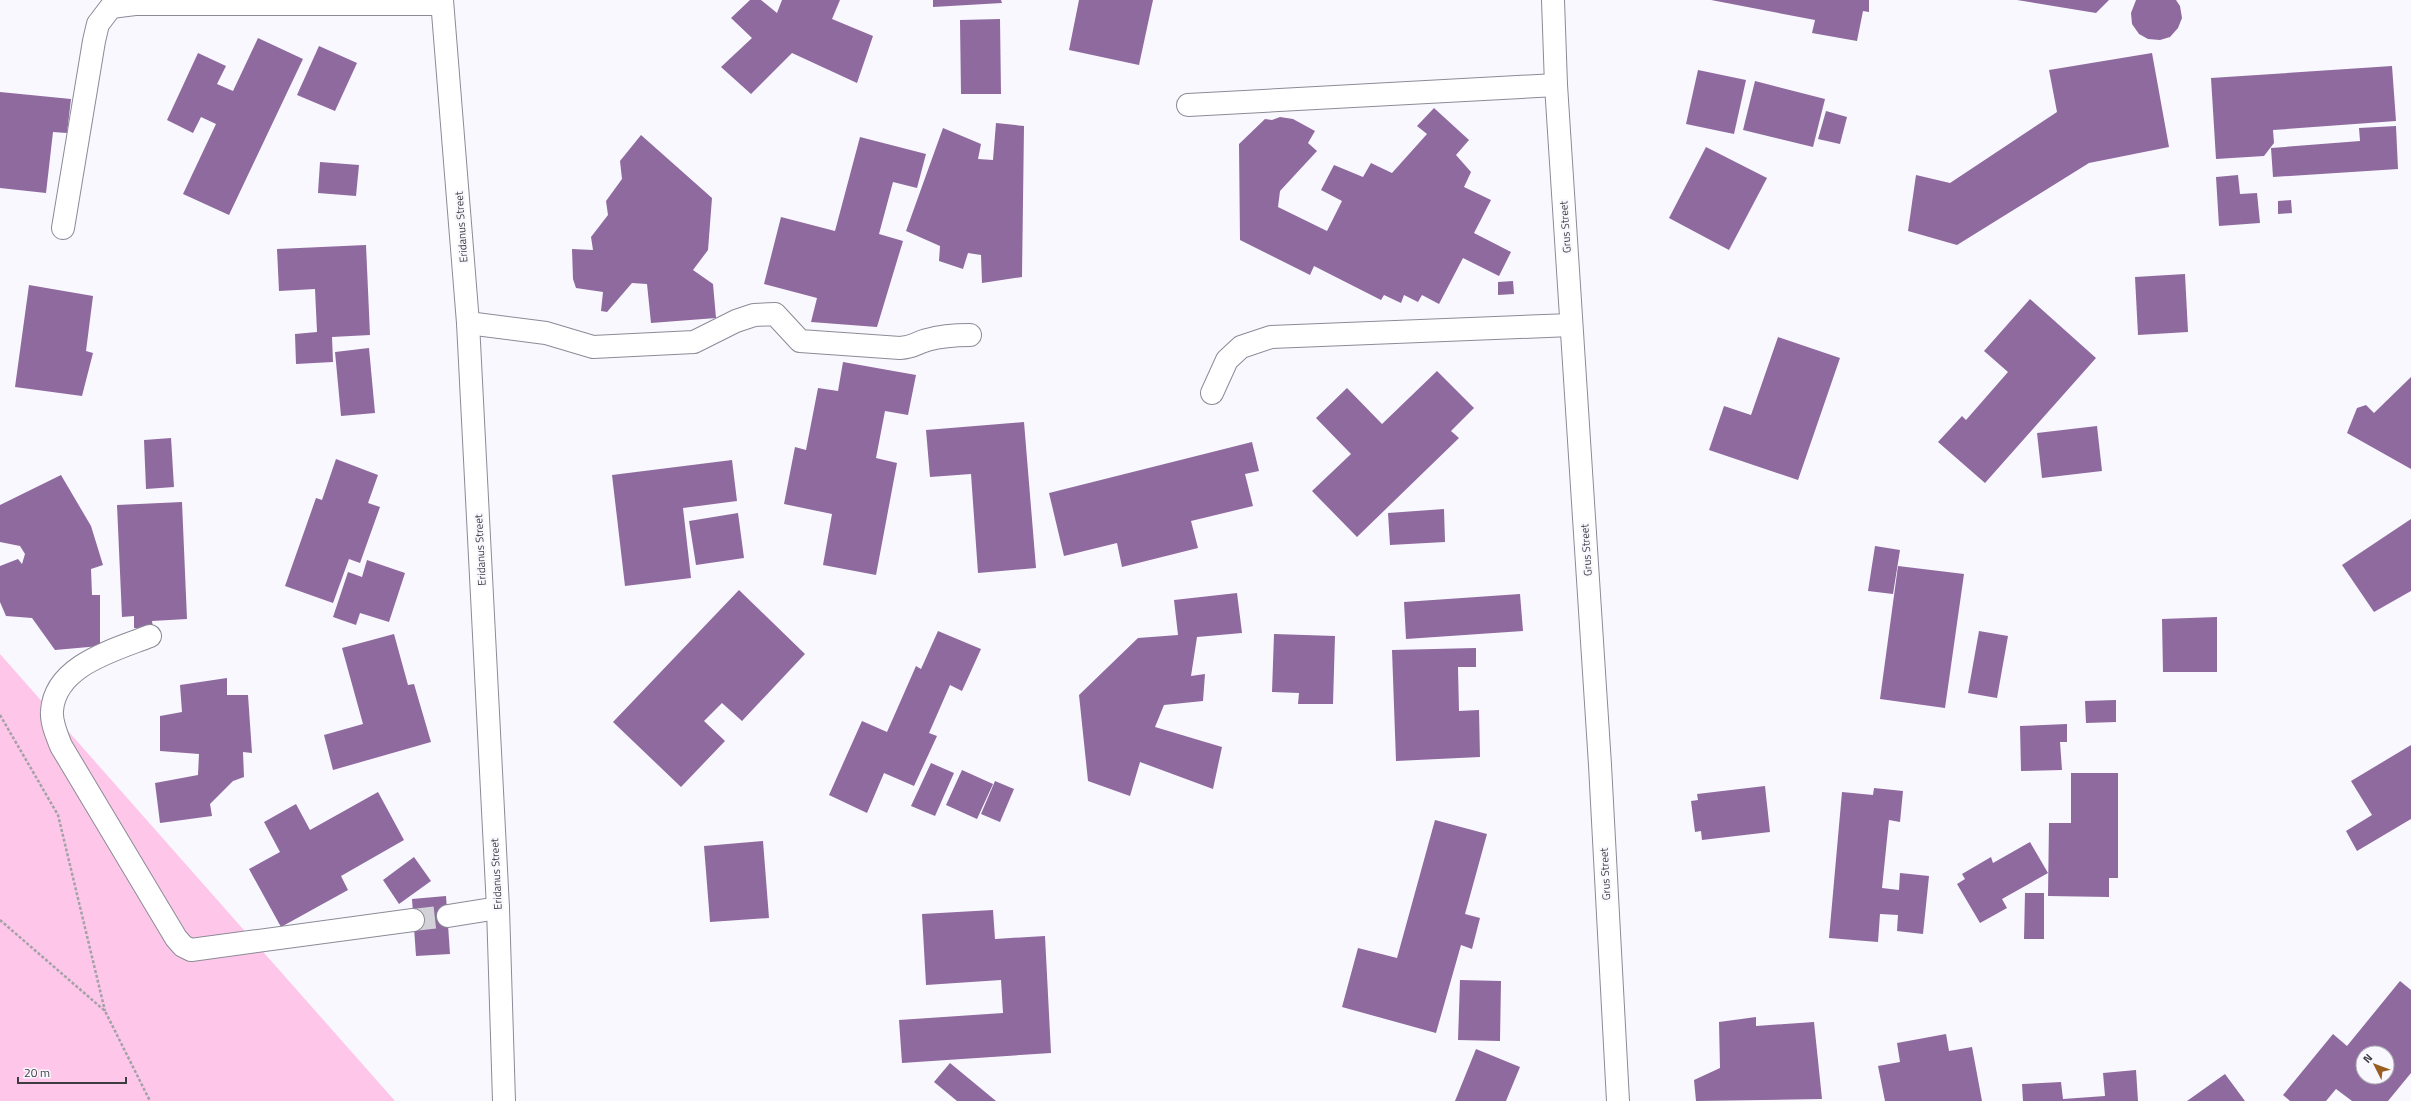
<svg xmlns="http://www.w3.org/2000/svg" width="2411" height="1101" viewBox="0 0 2411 1101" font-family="'Titillium Web',sans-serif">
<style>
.green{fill:#fec6e9}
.building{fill:#8e6a9f;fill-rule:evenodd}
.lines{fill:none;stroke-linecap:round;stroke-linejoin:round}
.street-tunnel{stroke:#d3d2d8;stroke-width:22;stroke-dasharray:22 11;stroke-linecap:butt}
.street-casing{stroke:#8b8b98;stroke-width:24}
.path{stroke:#a2a2a7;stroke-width:2.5;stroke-dasharray:3 2;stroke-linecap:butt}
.street{stroke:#fff;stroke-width:22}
.labels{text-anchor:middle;stroke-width:4;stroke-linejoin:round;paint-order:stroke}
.street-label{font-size:11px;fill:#3c3c41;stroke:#f9f8fe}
</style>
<rect width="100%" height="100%" fill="#f9f8fe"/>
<polygon class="green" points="0,654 395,1101 0,1101"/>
<g class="building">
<polygon points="750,0 761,0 777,13 782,0 840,0 832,19 873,36 857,83 792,53 751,94 721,67 752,38 731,18"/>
<polygon points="933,0 1001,0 1002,3 933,7"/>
<polygon points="1079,0 1153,0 1139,65 1069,50"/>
<polygon points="1711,0 1869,0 1869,12 1863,11 1857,41 1812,33 1815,20"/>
<polygon points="2017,0 2109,0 2096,13"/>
<polygon points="2136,0 2176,0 2180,6 2182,18 2178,28 2170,37 2160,40 2148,39 2139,34 2132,24 2131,13"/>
<polygon points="1000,19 1001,94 961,94 960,20"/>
<polygon points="258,38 303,59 229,215 183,194 216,124 201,117 193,133 167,120 198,53 226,66 217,84 233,91"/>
<polygon points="319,46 357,63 335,111 297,95"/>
<polygon points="2152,53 2169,147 2089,163 1957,245 1908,231 1916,175 1950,183 2057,112 2049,70"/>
<polygon points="2392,66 2396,121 2273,130 2274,143 2264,156 2216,159 2211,78"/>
<polygon points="1698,70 1746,80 1734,134 1686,124"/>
<polygon points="1755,81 1825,99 1813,147 1743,130"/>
<polygon points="0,92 71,99 67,133 53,132 46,193 0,188"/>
<polygon points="1434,108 1469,140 1456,155 1471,172 1464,187 1491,200 1474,233 1511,252 1499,276 1463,258 1439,304 1422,295 1418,302 1404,295 1401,303 1384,295 1381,300 1314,266 1310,275 1240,240 1239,144 1265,119 1272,120 1280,117 1293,119 1315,131 1308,143 1317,151 1280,191 1278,207 1327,231 1342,201 1321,190 1334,165 1363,177 1371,163 1392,173 1427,134 1417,126"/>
<polygon points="1826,111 1847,117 1840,144 1818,139"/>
<polygon points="996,123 1024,126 1022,277 982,283 981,255 968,253 963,269 939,261 940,246 906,231 943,128 981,144 978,159 993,160"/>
<polygon points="2396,126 2398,169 2273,177 2271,148 2360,141 2359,128"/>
<polygon points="641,135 712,198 708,250 693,270 713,284 716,318 651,323 647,284 632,283 607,312 601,311 603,292 576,288 573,279 572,249 593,250 591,237 608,215 606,201 622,179 620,161"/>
<polygon points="860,137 926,154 917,188 893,182 879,234 903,241 877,327 811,322 817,298 764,284 781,217 835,231"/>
<polygon points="1706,147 1767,178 1729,250 1669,218"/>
<polygon points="320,162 359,165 356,196 318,193"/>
<polygon points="2238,175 2240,194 2257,193 2260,223 2219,226 2216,177"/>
<polygon points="2291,200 2292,213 2278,214 2278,201"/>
<polygon points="366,245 370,335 332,337 333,362 296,364 295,334 317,332 315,289 279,291 277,249"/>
<polygon points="2185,274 2188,332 2138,335 2135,277"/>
<polygon points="1513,281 1514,294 1498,295 1498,282"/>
<polygon points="29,285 93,296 86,351 93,353 82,396 15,387"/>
<polygon points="2030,299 2096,358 1985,483 1938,442 1962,416 1966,420 2008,372 1984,351"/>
<polygon points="1778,337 1840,358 1798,480 1709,450 1724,406 1751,415"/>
<polygon points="369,348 375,413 341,416 335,352"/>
<polygon points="843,362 916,375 908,415 885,411 876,458 897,463 876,575 823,565 832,514 784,504 795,447 806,450 818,388 838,391"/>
<polygon points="1437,371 1474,408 1451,431 1459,438 1357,537 1312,491 1351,454 1316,418 1347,388 1382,424"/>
<polygon points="2411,377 2411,469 2347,433 2357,408 2366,405 2374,413"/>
<polygon points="1024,422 1036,568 978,573 971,474 930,477 926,430"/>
<polygon points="2097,426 2102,471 2042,478 2037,433"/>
<polygon points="171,438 174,487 146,489 144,440"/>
<polygon points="1252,442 1259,471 1245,474 1253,506 1191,521 1198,548 1122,567 1117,543 1064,556 1049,493"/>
<polygon points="336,459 378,475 368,503 380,507 360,563 349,559 333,603 285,586 316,498 322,500"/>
<polygon points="732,460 737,501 683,508 691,578 625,586 612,475"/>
<polygon points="61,475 91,526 103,565 91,569 92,595 100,595 100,646 55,650 32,618 6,616 0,602 0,566 18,559 22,564 25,554 20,546 0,542 0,505"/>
<polygon points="182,502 187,619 152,621 153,628 134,628 134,616 122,617 117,505"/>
<polygon points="1444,509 1445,542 1390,545 1388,513"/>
<polygon points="738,513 744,558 696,565 689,521"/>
<polygon points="2411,519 2411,591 2374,612 2342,565"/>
<polygon points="1875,546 1900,550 1893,594 1868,591"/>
<polygon points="367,560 405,573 389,622 360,613 356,625 333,617 348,572 362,577"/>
<polygon points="1898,566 1964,574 1945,708 1880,699"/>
<polygon points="739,590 805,654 742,721 722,703 704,721 725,741 681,787 613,722"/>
<polygon points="1237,593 1242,633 1197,637 1191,676 1205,674 1203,701 1164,705 1155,727 1222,747 1213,789 1140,762 1130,796 1088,781 1079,695 1138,638 1178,635 1174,600"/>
<polygon points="1520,594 1523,631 1406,639 1404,602"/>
<polygon points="2217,617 2217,672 2163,672 2162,619"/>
<polygon points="938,631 981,649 962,691 950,685 929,733 937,736 914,786 884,773 867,813 829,795 862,721 887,732 916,666 921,669"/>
<polygon points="1979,631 2008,636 1997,698 1968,693"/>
<polygon points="394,634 408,685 414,684 431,742 333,770 324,735 363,724 342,648"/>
<polygon points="1274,634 1335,636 1333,704 1298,704 1299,693 1272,692"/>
<polygon points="1476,648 1476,667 1458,667 1459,711 1479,710 1480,757 1396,761 1392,650"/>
<polygon points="227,678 227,695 248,695 252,753 243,752 244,777 233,781 210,804 212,816 160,823 155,783 198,775 199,754 160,751 160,716 182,712 180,685"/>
<polygon points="2116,700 2116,722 2086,723 2085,701"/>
<polygon points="2067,724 2067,742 2060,742 2062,770 2021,771 2020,726"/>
<polygon points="2411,745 2411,819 2357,851 2346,831 2372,815 2351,781"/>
<polygon points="931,763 954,773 935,816 911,806"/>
<polygon points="962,770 993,784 977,819 946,805"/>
<polygon points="2071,773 2118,773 2118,878 2109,878 2109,897 2048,896 2049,823 2071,823"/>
<polygon points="995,781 1014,789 1000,822 981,814"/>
<polygon points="1765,786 1770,832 1702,840 1701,831 1695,832 1691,801 1698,800 1697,794"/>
<polygon points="1874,788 1903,791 1900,822 1889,820 1882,888 1899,890 1900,873 1929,876 1923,934 1897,931 1898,915 1880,914 1878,942 1829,938 1842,792 1873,795"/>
<polygon points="378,792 404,840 341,876 348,890 281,927 249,869 280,852 264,822 296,804 310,830"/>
<polygon points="1435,820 1487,834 1465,914 1480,918 1472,949 1461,945 1436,1033 1342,1007 1358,948 1397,958"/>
<polygon points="763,841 769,918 710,922 704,846"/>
<polygon points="2030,842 2048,873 2002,899 2007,908 1980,923 1957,884 1965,879 1962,874 1991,857 1993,863"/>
<polygon points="414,857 431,881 399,904 383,880"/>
<polygon points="2025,893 2044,893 2044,939 2024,939"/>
<polygon points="446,896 450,954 416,956 412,899"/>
<polygon points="993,910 995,939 1045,936 1051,1053 902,1063 899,1020 1003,1013 1001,980 926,985 922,914"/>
<polygon points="1460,980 1501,981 1500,1041 1458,1040"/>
<path d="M2400 981 2411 990V1073L2388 1101H2352L2336 1089 2326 1101H2290L2283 1095 2333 1034 2347 1046ZM2363 1053H2387V1077H2363Z"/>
<polygon points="1756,1017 1756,1026 1814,1022 1822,1099 1696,1101 1694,1080 1720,1068 1719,1022"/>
<polygon points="1946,1034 1949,1051 1972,1047 1982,1101 1885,1101 1878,1066 1900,1062 1897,1043"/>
<polygon points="1476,1049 1520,1067 1506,1101 1455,1101"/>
<polygon points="950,1063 996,1101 957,1101 934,1082"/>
<polygon points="2136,1070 2138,1101 2023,1101 2022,1084 2061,1082 2063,1099 2105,1096 2103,1073"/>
<polygon points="2225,1074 2245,1101 2187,1101"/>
</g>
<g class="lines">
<polyline class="street-tunnel" points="413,920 448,916"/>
<defs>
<g id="street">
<polyline points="442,0 468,323 498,908 504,1101"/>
<polyline points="1553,0 1556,85 1600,765 1618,1101"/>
<polyline points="1188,105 1556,85"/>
<polyline points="63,228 94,41 98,24 111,7 135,4 442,4"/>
<path d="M468 323 546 333 593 347 694 342 736 321 754 315 775 314 800 341 900 348C915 347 915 343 927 340 941 336 955 335 970 335"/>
<polyline points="1212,393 1227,360 1241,347 1271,337 1571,325"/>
<path d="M150 636C115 650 55 665 52 711 51 722 57 736 61 746L176 938 183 946 191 950 413 920"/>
<polyline points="448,916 498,908"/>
</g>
</defs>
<use href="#street" class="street-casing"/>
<g class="path">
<polyline points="0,715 58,815 105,1011"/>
<polyline points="0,920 105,1011 150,1101"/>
</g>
<use href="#street" class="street"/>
</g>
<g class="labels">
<g class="street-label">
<text transform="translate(461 227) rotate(-94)" y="4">Eridanus Street</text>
<text transform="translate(1565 227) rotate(-94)" y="4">Grus Street</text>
<text transform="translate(480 550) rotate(-93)" y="4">Eridanus Street</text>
<text transform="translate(1586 550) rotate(-94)" y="4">Grus Street</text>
<text transform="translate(496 874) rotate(-93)" y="4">Eridanus Street</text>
<text transform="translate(1605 874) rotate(-93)" y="4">Grus Street</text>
</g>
</g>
<g transform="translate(2375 1065) rotate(312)"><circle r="19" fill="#f9f8fe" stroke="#adadb2"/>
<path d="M0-3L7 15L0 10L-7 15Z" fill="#995e1f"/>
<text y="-6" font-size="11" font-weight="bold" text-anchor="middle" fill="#3c3c41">N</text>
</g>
<path d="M18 1077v6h108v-6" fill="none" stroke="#3c3c41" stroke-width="2"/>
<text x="24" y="1077" font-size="12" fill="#3c3c41" stroke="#f9f8fe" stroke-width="3" paint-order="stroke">20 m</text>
</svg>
